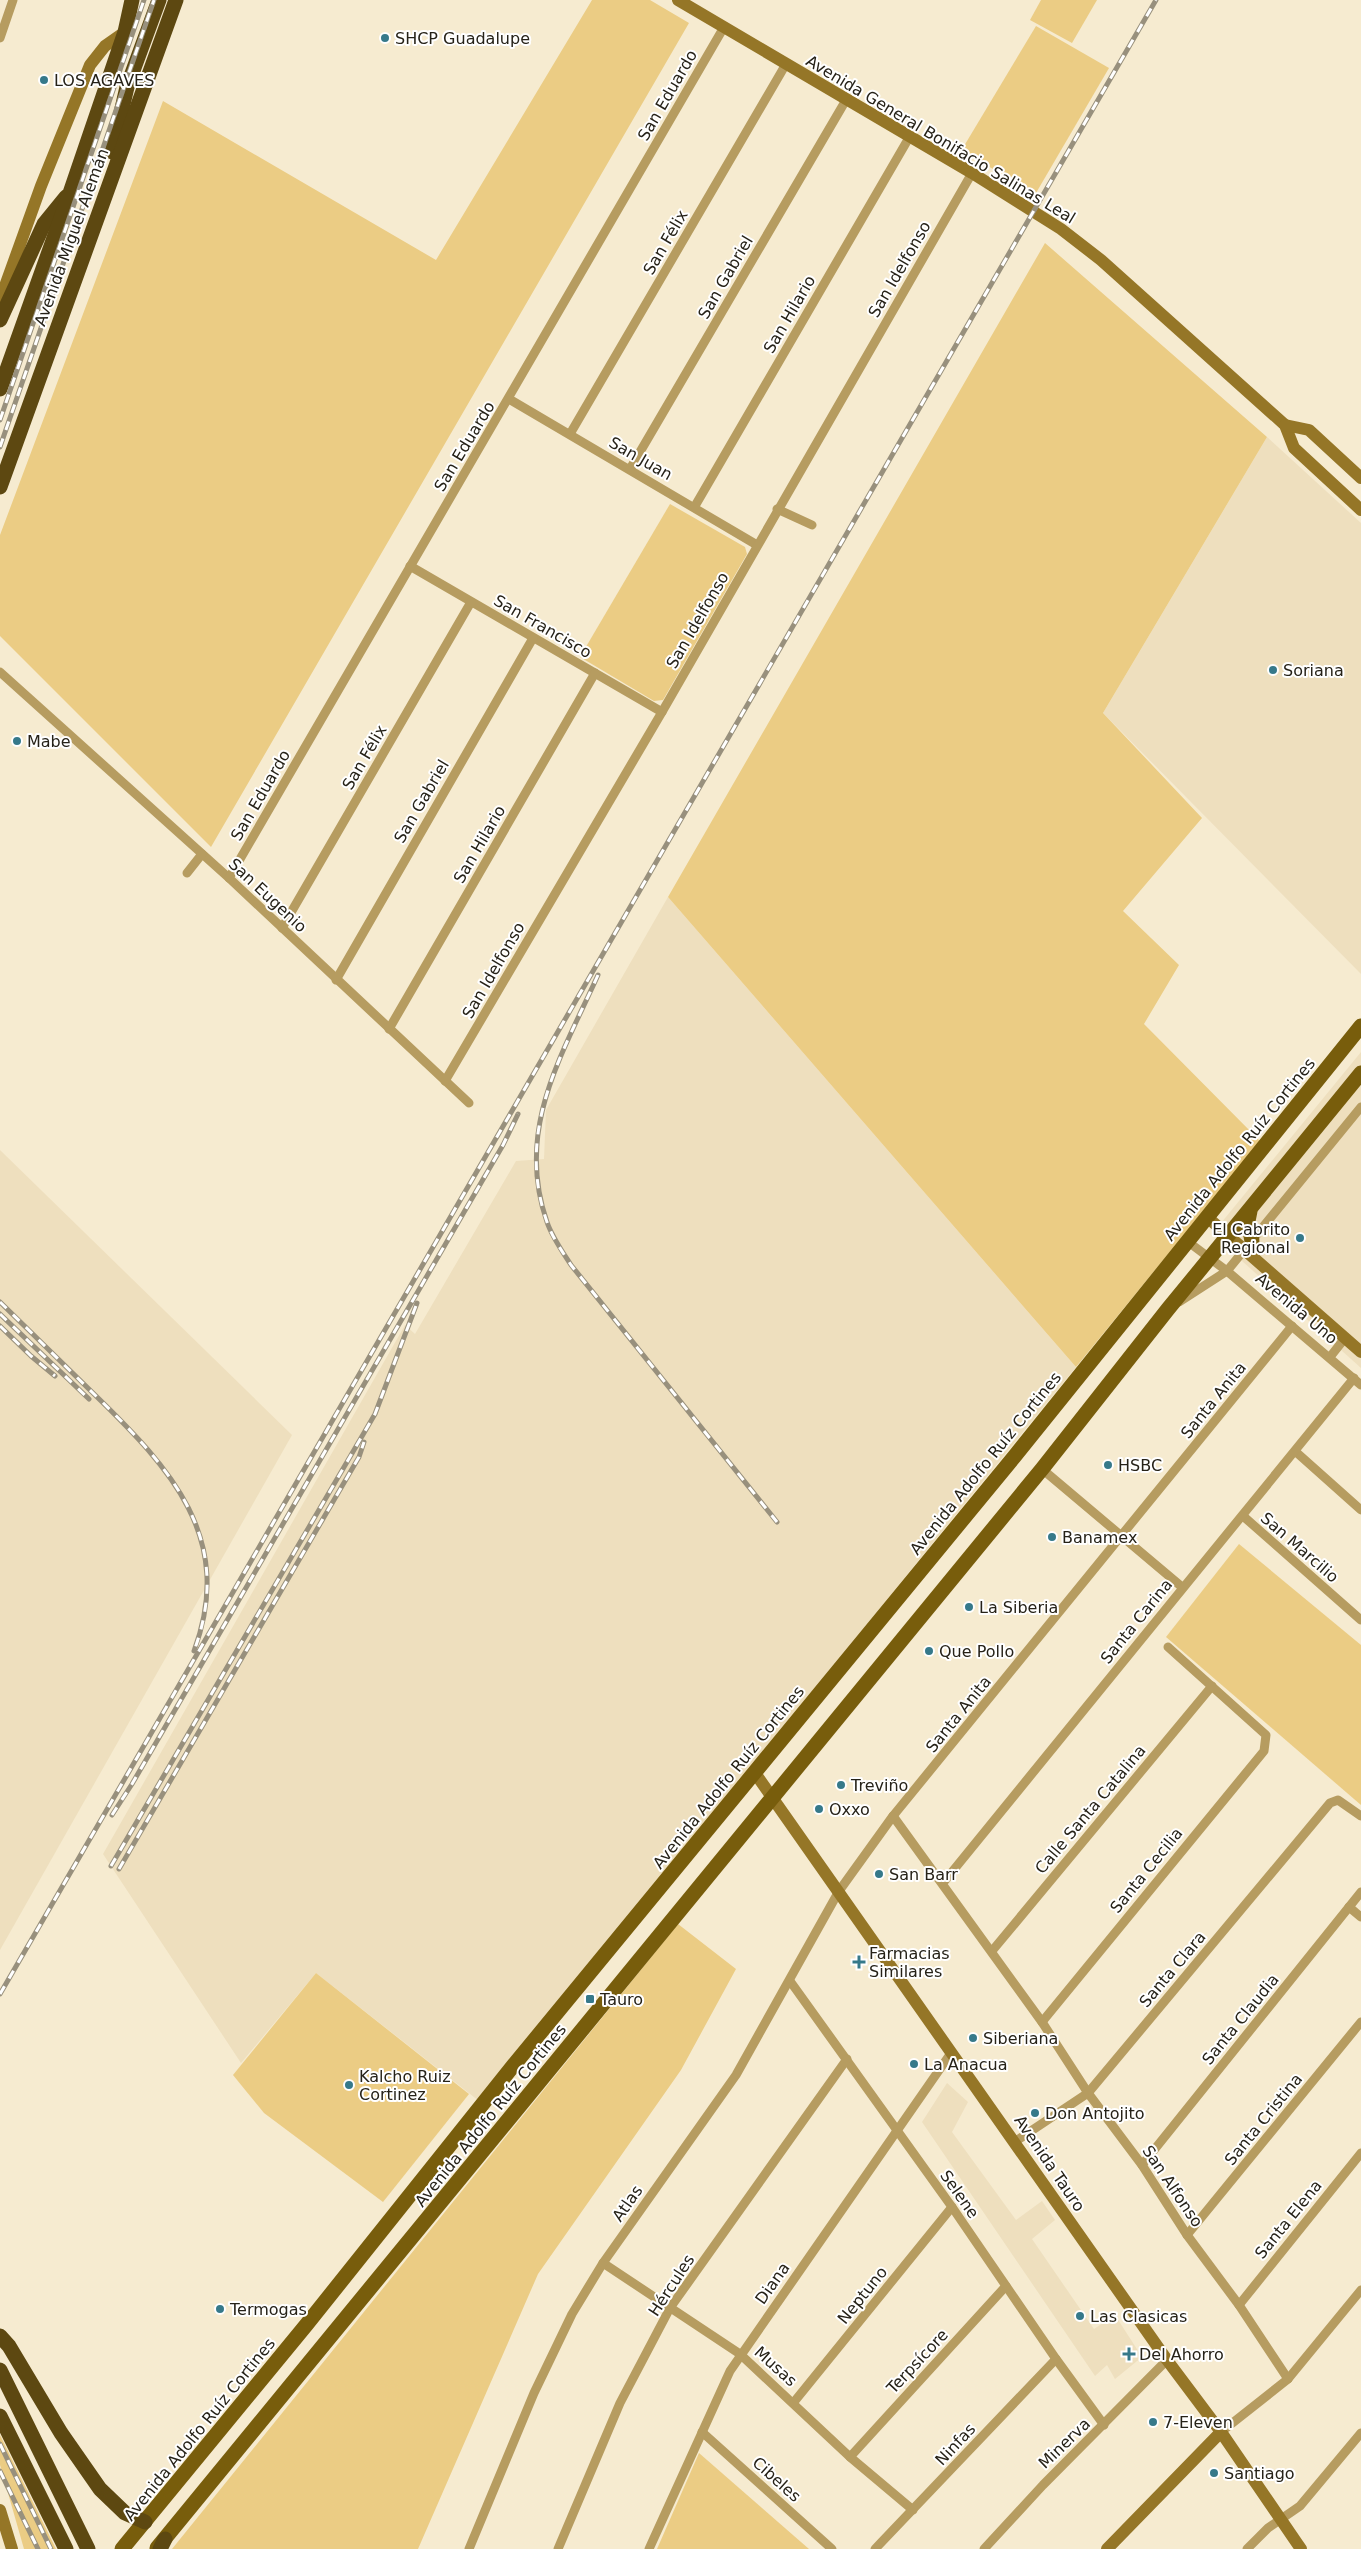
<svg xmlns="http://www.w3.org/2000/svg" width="1361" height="2549" viewBox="0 0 1361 2549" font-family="'DejaVu Sans',sans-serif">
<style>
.built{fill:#eedfbe}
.green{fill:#ebcc84}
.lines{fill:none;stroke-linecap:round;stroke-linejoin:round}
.street{stroke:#b69c60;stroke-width:9}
.secondary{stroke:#957627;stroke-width:12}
.primary{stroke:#785d0c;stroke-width:15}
.highway{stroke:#5d4811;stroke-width:15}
.rail-casing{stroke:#98907d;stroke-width:5}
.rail{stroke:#fff;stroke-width:3;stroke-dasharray:9;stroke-linecap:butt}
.poi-dot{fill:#36798a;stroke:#fff;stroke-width:2}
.labels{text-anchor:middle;stroke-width:4;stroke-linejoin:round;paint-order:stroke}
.poi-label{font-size:16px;fill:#262218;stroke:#fff;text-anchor:start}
.street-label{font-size:16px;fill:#262218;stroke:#fff}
</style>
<rect width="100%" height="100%" fill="#f6ebd0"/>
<g class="built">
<polygon points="1267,437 1361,523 1361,974 1103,713"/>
<polygon points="668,897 1076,1367 479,2101 316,1973 241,2063 103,1854 405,1325 415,1334 516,1161 544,1159 546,1110"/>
<polygon points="1361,1052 1361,1368 1212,1234"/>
<polygon points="0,1150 292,1435 0,1950"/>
<polygon points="947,2083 968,2102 952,2132 1016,2220 1042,2201 1055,2220 1032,2239 1094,2329 1115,2315 1142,2357 1115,2379 1107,2365 1095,2376 922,2122"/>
</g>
<g class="green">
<polygon points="592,0 650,0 689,23 211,847 0,636 0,535 163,101 436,260"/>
<polygon points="1041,0 1097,0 1072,43 1030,20"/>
<polygon points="1036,26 1109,68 1036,193 961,151"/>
<polygon points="1045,243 1267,437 1103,713 1202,818 1123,911 1179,965 1144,1024 1260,1141 1076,1367 668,897"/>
<polygon points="670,504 745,547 747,554 663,700 654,701 580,657"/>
<polygon points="1239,1544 1361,1645 1361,1805 1166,1637"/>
<polygon points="678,1924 736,1969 681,2070 538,2274 418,2549 172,2549"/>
<polygon points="316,1973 469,2094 383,2202 264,2113 233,2075"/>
<polygon points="0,2435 56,2549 24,2549 0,2465"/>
<polygon points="699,2453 809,2549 657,2549"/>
</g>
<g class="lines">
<g class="street">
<polyline points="0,38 13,0"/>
<polyline points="509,399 757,545"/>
<polyline points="570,434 786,64"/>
<polyline points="630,469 846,100"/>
<polyline points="695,506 910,136"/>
<polyline points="777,509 812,525"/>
<polyline points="410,566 662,712"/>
<polyline points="0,672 229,878 469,1103"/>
<polyline points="187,873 202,854"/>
<polyline points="229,878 724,27"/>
<polyline points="282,928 471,602"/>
<polyline points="336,980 533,638"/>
<polyline points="389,1029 595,673"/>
<polyline points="445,1081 662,712 972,173"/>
<polyline points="1187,1241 1227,1271 1361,1385"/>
<polyline points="1179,1302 1227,1271 1361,1107"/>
<polyline points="1330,1357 1345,1338"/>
<polyline points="1296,1452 1361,1510"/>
<polyline points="1042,1469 1182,1587"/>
<polyline points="1243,1516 1361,1620"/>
<polyline points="893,1816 1042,2022 1088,2093 1142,2165 1187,2235 1239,2305 1288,2379"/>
<polyline points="943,1883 1354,1378"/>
<polyline points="1349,1907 1361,1917"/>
<polyline points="992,1951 1212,1686"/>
<polyline points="790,1981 952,2207 1056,2359 1104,2425"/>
<polyline points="1042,2022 1264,1751 1266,1735 1168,1647"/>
<polyline points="1016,2141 1088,2093 1330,1803 1338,1800 1361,1816"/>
<polyline points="1142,2165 1361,1892"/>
<polyline points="1187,2235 1361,2022"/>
<polyline points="603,2263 740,2354 850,2457 913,2510"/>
<polyline points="1239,2305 1361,2153"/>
<polyline points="794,2402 952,2207"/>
<polyline points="702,2432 832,2549"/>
<polyline points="1221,2432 1288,2379 1361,2290"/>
<polyline points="850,2457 1006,2286"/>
<polyline points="469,2549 534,2393 572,2314 603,2263 736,2075 839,1891 893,1816 1292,1326"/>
<polyline points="558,2549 620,2403 670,2308 847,2059"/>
<polyline points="649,2549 730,2371 951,2053"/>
<polyline points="875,2549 1056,2359"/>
<polyline points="984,2549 1043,2485 1167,2360"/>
<polyline points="1247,2549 1268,2528 1300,2506 1361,2433"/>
</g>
<g class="secondary">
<polyline points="678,0 972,173 1061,229 1101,260 1285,425 1294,448 1361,510"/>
<polyline points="0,300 41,186 90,65 105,46 125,32"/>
<polyline points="1285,425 1309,430 1361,478"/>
<polyline points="1207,1217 1361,1352"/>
<polyline points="755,1773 1167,2360 1221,2432 1301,2549"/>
<polyline points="0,2510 12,2549"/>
<polyline points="1107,2549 1221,2432"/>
</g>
<g class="primary">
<polyline points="1250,1211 1248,1221 1252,1241"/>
<polyline points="157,2548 1042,1469 1168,1309 1361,1073"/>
<polyline points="122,2549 307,2324 513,2066 1014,1457 1361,1026"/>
</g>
<g class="highway">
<polyline points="112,152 127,87 159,0"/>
<polyline points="0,320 44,224 66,197"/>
<polyline points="0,389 70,193 125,32 132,0"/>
<polyline points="0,487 176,0"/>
<polyline points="0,2336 9,2346 61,2433 100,2489 125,2513 145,2522"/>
<polyline points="0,2370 88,2549"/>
<polyline points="0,2416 66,2549"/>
<polyline points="160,2549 165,2539"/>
</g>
<defs>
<g id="rail">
<polyline points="0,420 144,0"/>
<polyline points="0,447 154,0"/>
<path d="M598 975C561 1057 515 1130 547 1222 552 1237 562 1251 571 1265L777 1522"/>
<path d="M0 1302C32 1333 63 1364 95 1395 170 1468 236 1538 194 1651"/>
<polyline points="0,1314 89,1399"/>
<polyline points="0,1326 31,1356 55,1376"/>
<polyline points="112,1815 132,1784 503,1145 518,1114"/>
<polyline points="111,1866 375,1414 417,1303"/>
<polyline points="119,1869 359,1457 364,1442"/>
<polyline points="0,1994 1156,0"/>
<polyline points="0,2444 51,2549"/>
<polyline points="0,2471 38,2549"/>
</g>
</defs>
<use href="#rail" class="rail-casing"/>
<use href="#rail" class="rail"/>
</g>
<g class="poi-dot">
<circle cx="385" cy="38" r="5"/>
<circle cx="44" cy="80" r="5"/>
<circle cx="1273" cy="670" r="5"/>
<circle cx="17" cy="741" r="5"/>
<circle cx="1300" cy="1238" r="5"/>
<circle cx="1108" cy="1465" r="5"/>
<circle cx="1052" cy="1537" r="5"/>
<circle cx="969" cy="1607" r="5"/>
<circle cx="929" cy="1651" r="5"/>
<circle cx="841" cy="1785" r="5"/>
<circle cx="819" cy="1809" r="5"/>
<circle cx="879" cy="1874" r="5"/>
<path d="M856.5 1954.5h5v5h5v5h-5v5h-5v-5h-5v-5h5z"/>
<rect x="585" y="1994" width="10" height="10" rx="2.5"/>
<circle cx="973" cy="2038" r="5"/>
<circle cx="914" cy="2064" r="5"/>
<circle cx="349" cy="2085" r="5"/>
<circle cx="1035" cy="2113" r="5"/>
<circle cx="220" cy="2309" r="5"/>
<circle cx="1080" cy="2316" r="5"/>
<path d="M1126.5 2346.5h5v5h5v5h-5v5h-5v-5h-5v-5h5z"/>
<circle cx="1153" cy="2422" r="5"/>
<circle cx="1214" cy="2473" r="5"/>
</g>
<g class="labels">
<g class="poi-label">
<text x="395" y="44">SHCP Guadalupe</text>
<text x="54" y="86">LOS AGAVES</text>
<text x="1283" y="676">Soriana</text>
<text x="27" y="747">Mabe</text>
<text x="1290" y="1235" text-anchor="end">El Cabrito<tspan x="1290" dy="18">Regional</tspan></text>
<text x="1118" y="1471">HSBC</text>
<text x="1062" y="1543">Banamex</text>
<text x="979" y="1613">La Siberia</text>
<text x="939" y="1657">Que Pollo</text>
<text x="851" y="1791">Treviño</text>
<text x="829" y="1815">Oxxo</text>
<text x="889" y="1880">San Barr</text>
<text x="869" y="1959">Farmacias<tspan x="869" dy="18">Similares</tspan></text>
<text x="600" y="2005">Tauro</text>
<text x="983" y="2044">Siberiana</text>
<text x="924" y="2070">La Anacua</text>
<text x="359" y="2082">Kalcho Ruiz<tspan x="359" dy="18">Cortinez</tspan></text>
<text x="1045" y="2119">Don Antojito</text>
<text x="230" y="2315">Termogas</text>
<text x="1090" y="2322">Las Clasicas</text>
<text x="1139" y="2360">Del Ahorro</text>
<text x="1163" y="2428">7-Eleven</text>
<text x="1224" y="2479">Santiago</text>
</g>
<g class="street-label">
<text transform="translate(667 95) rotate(-60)" y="6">San Eduardo</text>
<text transform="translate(941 139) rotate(31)" y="6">Avenida General Bonifacio Salinas Leal</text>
<text transform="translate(71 237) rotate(-70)" y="6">Avenida Miguel Alemán</text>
<text transform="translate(665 242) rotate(-60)" y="6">San Félix</text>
<text transform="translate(899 269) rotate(-60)" y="6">San Idelfonso</text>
<text transform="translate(725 277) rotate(-60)" y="6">San Gabriel</text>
<text transform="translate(789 314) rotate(-60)" y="6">San Hilario</text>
<text transform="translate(464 446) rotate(-59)" y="6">San Eduardo</text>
<text transform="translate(641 458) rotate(30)" y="6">San Juan</text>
<text transform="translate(697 620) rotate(-60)" y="6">San Idelfonso</text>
<text transform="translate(543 626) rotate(30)" y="6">San Francisco</text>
<text transform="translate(364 757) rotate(-60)" y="6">San Félix</text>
<text transform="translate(260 795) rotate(-60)" y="6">San Eduardo</text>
<text transform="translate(421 801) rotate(-60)" y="6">San Gabriel</text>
<text transform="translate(479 844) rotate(-60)" y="6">San Hilario</text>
<text transform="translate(268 895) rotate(43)" y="6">San Eugenio</text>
<text transform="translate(493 970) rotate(-60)" y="6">San Idelfonso</text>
<text transform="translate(1239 1149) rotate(-51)" y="6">Avenida Adolfo Ruíz Cortines</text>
<text transform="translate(1297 1308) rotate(40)" y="6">Avenida Uno</text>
<text transform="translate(1213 1400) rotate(-51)" y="6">Santa Anita</text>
<text transform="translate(985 1463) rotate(-51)" y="6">Avenida Adolfo Ruíz Cortines</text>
<text transform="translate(1300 1547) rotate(41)" y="6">San Marcilio</text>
<text transform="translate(1136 1621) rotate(-51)" y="6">Santa Carina</text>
<text transform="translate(958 1714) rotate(-51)" y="6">Santa Anita</text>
<text transform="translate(728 1777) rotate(-51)" y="6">Avenida Adolfo Ruíz Cortines</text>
<text transform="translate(1090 1809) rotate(-50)" y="6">Calle Santa Catalina</text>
<text transform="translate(1146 1870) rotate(-51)" y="6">Santa Cecilia</text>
<text transform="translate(1172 1969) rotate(-50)" y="6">Santa Clara</text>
<text transform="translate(1240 2019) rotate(-51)" y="6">Santa Claudia</text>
<text transform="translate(490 2115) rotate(-51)" y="6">Avenida Adolfo Ruíz Cortines</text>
<text transform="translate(1263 2119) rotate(-51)" y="6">Santa Cristina</text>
<text transform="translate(1050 2163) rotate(56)" y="6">Avenida Tauro</text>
<text transform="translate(1173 2186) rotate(56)" y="6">San Alfonso</text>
<text transform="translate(960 2194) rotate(55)" y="6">Selene</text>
<text transform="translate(627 2203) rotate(-55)" y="6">Atlas</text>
<text transform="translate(1288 2219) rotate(-51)" y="6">Santa Elena</text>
<text transform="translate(772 2283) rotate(-55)" y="6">Diana</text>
<text transform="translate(671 2285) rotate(-57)" y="6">Hércules</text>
<text transform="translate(862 2295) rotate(-51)" y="6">Neptuno</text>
<text transform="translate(917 2361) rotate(-47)" y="6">Terpsícore</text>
<text transform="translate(776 2366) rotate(42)" y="6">Musas</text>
<text transform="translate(199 2429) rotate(-51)" y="6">Avenida Adolfo Ruíz Cortines</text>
<text transform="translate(1064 2443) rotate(-44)" y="6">Minerva</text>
<text transform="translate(955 2444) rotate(-47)" y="6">Ninfas</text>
<text transform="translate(777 2479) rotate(42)" y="6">Cibeles</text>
</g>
</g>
</svg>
